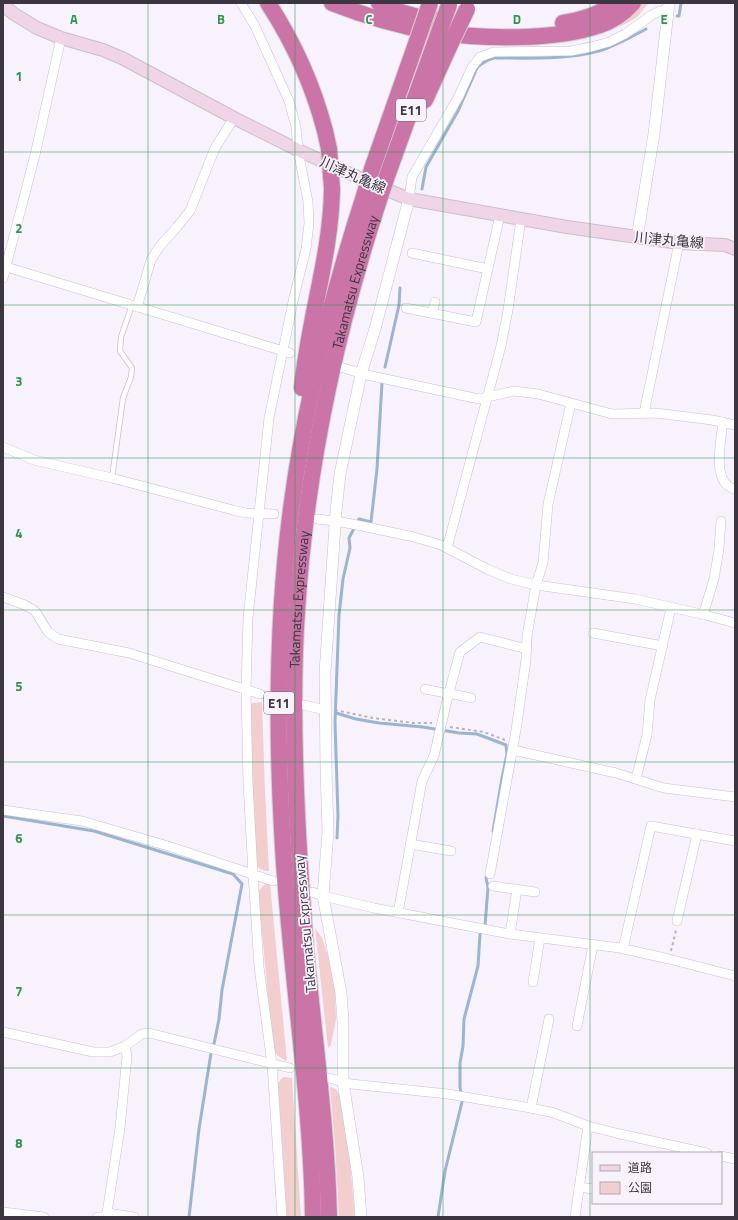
<svg xmlns="http://www.w3.org/2000/svg" width="738" height="1220" viewBox="0 0 738 1220" font-family="'Titillium Web','Noto Sans JP',sans-serif">
<style>
.green{fill:#f3cecf}
.lines{fill:none;stroke-linecap:round;stroke-linejoin:round}
.stream{stroke:#99b5cf;stroke-width:3}
.minor-tunnel{stroke:#d2ccd6;stroke-width:9;stroke-dasharray:9 4.5;stroke-linecap:butt}
.service-casing{stroke:#cbbdd5;stroke-width:6}
.minor-casing{stroke:#cbbdd5;stroke-width:10}
.tertiary-casing{stroke:#cbbdd5;stroke-width:12}
.secondary-casing{stroke:#cbbdd5;stroke-width:14}
.motorway-casing{stroke:#d4d3d5;stroke-width:18}
.path{stroke:#b9b3bd;stroke-width:2;stroke-dasharray:3 3;stroke-linecap:butt}
.service{stroke:#fff;stroke-width:4.5}
.minor{stroke:#fff;stroke-width:9}
.tertiary{stroke:#fff;stroke-width:11}
.secondary{stroke:#efd5e5;stroke-width:12}
.motorway{stroke:#ca74a8;stroke-width:16}
.motorway-bridge-casing{stroke:#d4d3d5;stroke-width:18;stroke-linecap:butt}
.motorway-bridge{stroke:#ca74a8;stroke-width:16}
.grid{fill:none;stroke:#30964d;stroke-width:1;stroke-opacity:0.55}
.labels{text-anchor:middle;stroke-width:3.5;stroke-linejoin:round;paint-order:stroke}
.shield{fill:#f8f2fc;stroke:#746e78;stroke-width:1}
.shield-label{font-size:13px;font-weight:bold;fill:#3c3640}
.street-label{font-size:14px;fill:#3c3640;stroke:#f8f2fc}
.grid-label{font-size:13px;text-anchor:middle;font-weight:bold;fill:#30964d;stroke:#f8f2fc;stroke-width:3.5;stroke-linejoin:round;paint-order:stroke}
</style>
<rect width="100%" height="100%" fill="#f8f2fc"/>
<g class="green">
<path d="M639 3H649C645 7 642 11 639 15 625 28 592 36 574 39Z"/>
<path d="M262 702 265 791 269 871C262 871 259 869 256 864L249 706 253 703Z"/>
<path d="M266 883H270L287 1061C280 1058 276 1056 273 1048L258 891Z"/>
<polygon points="315,928 322,938 330,961 335,993 336,1019 331,1045 328,1048"/>
<polygon points="284,1077 292,1078 301,1217 287,1217 278,1083 281,1079"/>
<polygon points="330,1087 336,1089 339,1094 350,1162 355,1217 339,1217 335,1145"/>
</g>
<g class="lines">
<g class="stream">
<polyline points="677,16 679,16 681,3"/>
<path d="M422 189 426 167 458 111 477 68C482 62 487 60 494 58 529 58 565 60 599 51 616 46 631 37 646 29"/>
<polyline points="385,367 399,305 400,288"/>
<polyline points="336,713 356,719 379,723 423,727 459,733 477,734 506,745 507,754 502,778 493,831"/>
<polyline points="3,816 94,831 233,874 242,884 222,990 219,1019 214,1044"/>
<polyline points="337,838 338,816 335,722 339,615 343,579 350,548 349,538 359,519 371,522 377,469 382,383"/>
<polyline points="485,926 488,887 486,878 487,874"/>
<polyline points="461,1093 460,1087 460,1063 463,1046 464,1019 478,966 480,934"/>
<polyline points="189,1217 199,1129 211,1053"/>
<polyline points="438,1217 445,1171 462,1102"/>
</g>
<polyline class="minor-tunnel" points="260,694 282,700"/>
<defs>
<polyline id="service" points="112,478 123,398 131,377 132,368 120,351 121,337 132,305"/>
<g id="minor">
<polyline points="241,3 255,26 289,101 296,127 298,150 308,202 309,223 306,249 294,297 269,418 248,618 246,690 248,783 253,874 259,967 272,1064 282,1217"/>
<polyline points="409,199 412,177 459,96 472,67 480,57 494,52 571,51 591,47 609,42 625,34 652,15 660,11 668,9"/>
<polyline points="412,253 488,269"/>
<polyline points="3,266 290,353"/>
<polyline points="3,278 35,155 61,38"/>
<polyline points="137,307 151,260 160,246 177,227 190,211 215,148 234,118"/>
<polyline points="406,308 476,322 500,215"/>
<polyline points="432,313 435,302"/>
<polyline points="340,367 367,375 479,399 514,391 538,394 612,414 656,413 712,420 735,425"/>
<polyline points="644,413 679,243"/>
<path d="M723 422C721 441 711 484 735 489"/>
<polyline points="3,447 34,460 112,478 233,510 246,513 274,514"/>
<polyline points="317,519 336,521 362,526 414,537 441,545 487,569 511,579 536,585 635,599 705,615 735,623"/>
<polyline points="447,548 501,346 508,310 521,219"/>
<polyline points="3,597 25,605 35,611 48,632 58,639 129,653 260,694"/>
<polyline points="703,615 714,579 719,549 721,521"/>
<polyline points="593,633 663,646"/>
<path d="M425 689C441 693 456 694 471 698"/>
<polyline points="304,705 325,710"/>
<polyline points="513,750 616,773 664,788 735,797"/>
<polyline points="636,779 647,735 650,700 671,608"/>
<polyline points="3,810 82,821 168,846 273,881"/>
<polyline points="410,844 451,851"/>
<polyline points="490,874 516,730 526,660 527,636 536,585 543,563 548,504 571,403"/>
<polyline points="493,886 535,892"/>
<polyline points="312,892 323,896 374,908 510,934 620,948 669,959 735,976"/>
<polyline points="398,913 422,781 434,756 448,696 460,652 480,637 527,649"/>
<polyline points="677,921 697,834"/>
<polyline points="510,934 517,889"/>
<polyline points="623,949 651,826 735,841"/>
<polyline points="533,982 540,938"/>
<polyline points="577,1026 593,945"/>
<polyline points="3,1032 93,1052 110,1052 125,1046 142,1034 149,1033 290,1068"/>
<polyline points="329,1078 351,1084 448,1094 531,1108 554,1113 588,1126 620,1134 707,1153"/>
<polyline points="531,1108 549,1019"/>
<polyline points="721,1156 735,1159"/>
<polyline points="579,1187 593,1189"/>
<polyline points="3,1212 44,1217"/>
<polyline points="107,1213 120,1128 127,1056 125,1046"/>
<polyline points="97,1217 104,1217 107,1213 134,1217"/>
<polyline points="575,1217 588,1126"/>
</g>
<g id="tertiary">
<polyline points="637,238 654,134 669,3"/>
<polyline points="361,1217 358,1177 343,1082 343,1021 341,993 323,896 328,832 326,768 325,673 336,511 340,474 361,374 375,329 409,199"/>
</g>
<polyline id="secondary" points="3,5 14,14 37,28 61,38 103,50 122,58 234,118 298,150 375,185 409,199 567,227 679,243 725,245 735,249"/>
<g id="motorway">
<path d="M268 3C294 43 313 85 325 131"/>
<path d="M332 3C365 16 399 26 434 32 481 39 555 41 600 25 613 21 624 13 633 3"/>
<path d="M379 3C403 16 430 19 456 23"/>
<path d="M563 23C581 20 600 15 614 3"/>
<polyline points="425,100 449,47"/>
<polyline points="372,169 417,41"/>
<polyline points="387,176 435,43"/>
<path d="M302 388C308 321 331 256 332 189"/>
<path d="M313 1217C311 1087 288 959 282 830 276 723 277 615 291 509 305 403 331 298 364 196"/>
<path id="s1" d="M329 1217C327 1128 314 1039 306 950 303 911 300 871 298 832 294 758 292 684 297 611 306 472 335 335 378 203"/>
</g>
</defs>
<use href="#service" class="service-casing"/>
<use href="#minor" class="minor-casing"/>
<use href="#tertiary" class="tertiary-casing"/>
<use href="#secondary" class="secondary-casing"/>
<use href="#motorway" class="motorway-casing"/>
<g class="path">
<polyline points="335,710 373,718 414,723 432,723"/>
<polyline points="450,727 484,732 505,740"/>
<polyline points="671,951 676,930"/>
</g>
<use href="#service" class="service"/>
<use href="#minor" class="minor"/>
<use href="#tertiary" class="tertiary"/>
<use href="#secondary" class="secondary"/>
<use href="#motorway" class="motorway"/>
<defs>
<g id="motorway-bridge">
<polyline points="417,41 430,3"/>
<polyline points="435,43 449,5"/>
<polyline points="449,47 467,9"/>
<polyline points="325,131 329,149 332,189"/>
<polyline points="364,196 372,169"/>
<polyline points="378,203 387,176"/>
</g>
</defs>
<use href="#motorway-bridge" class="motorway-bridge-casing"/>
<use href="#motorway-bridge" class="motorway-bridge"/>
</g>
<path class="grid" d="M148 3V1217M295 3V1217M443 3V1217M590 3V1217M3 152H735M3 305H735M3 458H735M3 610H735M3 762H735M3 915H735M3 1068H735"/>
<g class="labels">
<g class="shield">
<rect x="396" y="99" width="30" height="22" rx="3"/>
<rect x="264" y="692" width="30" height="22" rx="3"/>
</g>
<g class="shield-label">
<text x="411" y="115">E11</text>
<text x="279" y="708">E11</text>
</g>
<g class="street-label">
<text transform="translate(353 175) rotate(24)" y="5">川津丸亀線</text>
<text transform="translate(669 240) rotate(5)" y="5">川津丸亀線</text>
<text dy="5" stroke="none"><textPath href="#s1" startOffset="942">Takamatsu Expressway</textPath></text>
<text dy="5" stroke="none"><textPath href="#s1" startOffset="619">Takamatsu Expressway</textPath></text>
<text transform="translate(305 924) rotate(-95)" y="5">Takamatsu Expressway</text>
</g>
</g>
<g class="grid-label">
<text x="74" y="24">A</text>
<text x="221" y="24">B</text>
<text x="369" y="24">C</text>
<text x="517" y="24">D</text>
<text x="664" y="24">E</text>
<text x="19" y="81">1</text>
<text x="19" y="233">2</text>
<text x="19" y="386">3</text>
<text x="19" y="538">4</text>
<text x="19" y="691">5</text>
<text x="19" y="843">6</text>
<text x="19" y="996">7</text>
<text x="19" y="1148">8</text>
</g>
<rect width="738" height="1220" fill="none" stroke="#3c3640" stroke-width="8"/>
<rect x="592" y="1152" width="130" height="52" fill="#f8f2fc" stroke="#ada7b1"/>
<rect x="600" y="1165" width="20" height="6" fill="#efd5e5" stroke="#ada7b1"/>
<text x="628" y="1172" font-size="12" fill="#3c3640">道路</text>
<rect x="600" y="1182" width="20" height="12" fill="#f3cecf" stroke="#ada7b1"/>
<text x="628" y="1192" font-size="12" fill="#3c3640">公園</text>
</svg>
